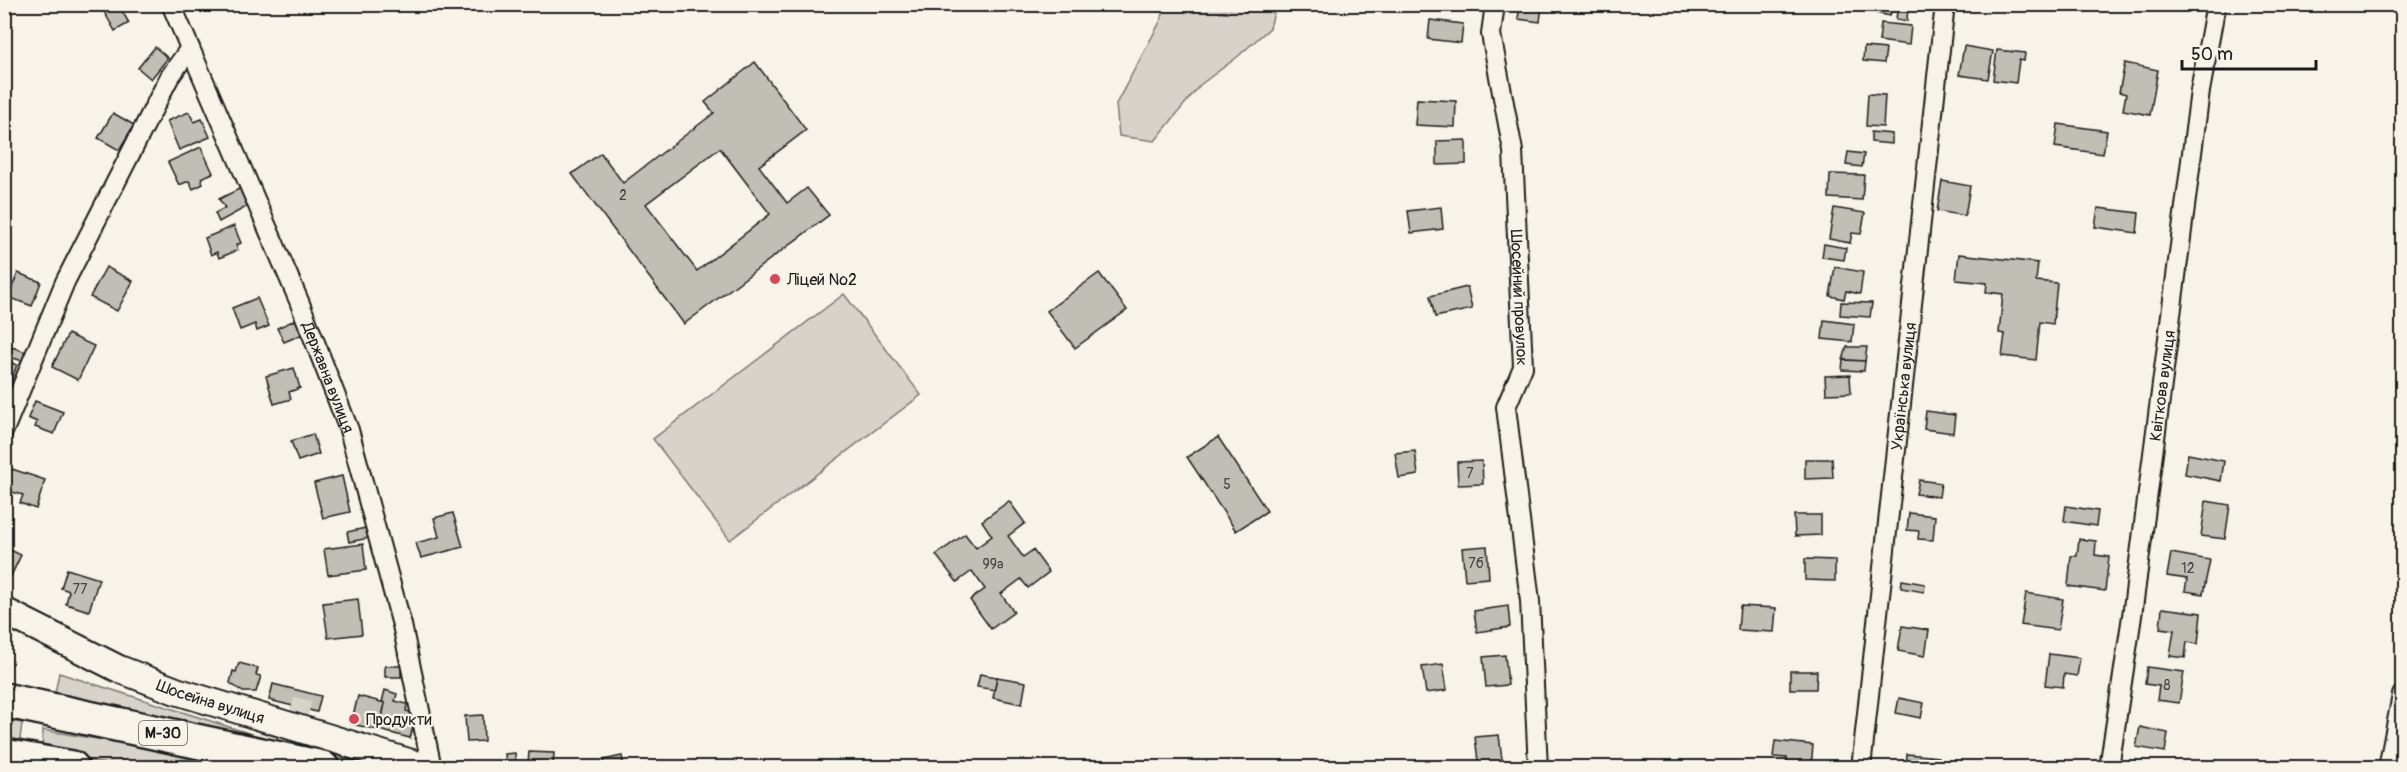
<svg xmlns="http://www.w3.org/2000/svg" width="2407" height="772" viewBox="0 0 2407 772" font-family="Pangolin,sans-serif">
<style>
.green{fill:#d7d3cb;stroke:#7a7874;stroke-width:1.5}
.building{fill:#c0beb5;stroke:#1c1c1c;stroke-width:1.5;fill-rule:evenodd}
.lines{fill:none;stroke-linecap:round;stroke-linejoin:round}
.street-tunnel{stroke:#d6d3c9;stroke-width:18;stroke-dasharray:18 9;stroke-linecap:butt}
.street-casing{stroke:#1c1c1c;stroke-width:22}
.secondary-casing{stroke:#1c1c1c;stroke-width:30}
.highway-casing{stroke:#1c1c1c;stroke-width:38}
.street{stroke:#f7f3e8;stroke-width:18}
.secondary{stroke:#f7f3e8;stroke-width:26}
.highway{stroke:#f7f3e8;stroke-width:33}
.poi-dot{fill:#d1495b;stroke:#f7f3e8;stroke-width:2}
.labels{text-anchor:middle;stroke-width:4.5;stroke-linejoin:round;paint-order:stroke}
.number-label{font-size:14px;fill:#454442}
.shield{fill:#f7f3e8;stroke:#5e5c59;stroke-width:1.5}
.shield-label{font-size:15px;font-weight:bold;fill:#1c1c1c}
.poi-label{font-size:16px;fill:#1c1c1c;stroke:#f7f3e8;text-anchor:start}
.street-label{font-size:16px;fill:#1c1c1c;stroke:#f7f3e8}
</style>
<rect width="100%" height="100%" fill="#f7f3e8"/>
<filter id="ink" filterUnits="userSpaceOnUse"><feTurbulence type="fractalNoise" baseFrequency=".0167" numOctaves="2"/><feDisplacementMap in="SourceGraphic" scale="12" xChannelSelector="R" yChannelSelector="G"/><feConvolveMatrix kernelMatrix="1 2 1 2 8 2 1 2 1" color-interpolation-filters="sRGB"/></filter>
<g filter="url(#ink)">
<g class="green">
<polygon points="1166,4 1276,5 1270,28 1236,58 1200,85 1155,141 1119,136 1116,104 1161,20"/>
<polygon points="844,294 921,395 730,540 653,439"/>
<polygon points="59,673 283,744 378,767 344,767 54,698"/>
<polygon points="5,720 22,723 19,747 5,745"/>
<polygon points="43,730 133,745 233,767 122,767 42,752"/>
</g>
<g class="building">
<polygon points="112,4 118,4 129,23 115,31 103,10"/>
<polygon points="1520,4 1542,5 1540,22 1518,19"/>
<polygon points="1872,4 1897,4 1896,7 1892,6 1890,16 1876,13 1877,7 1872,6"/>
<polygon points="1898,4 1908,5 1907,21 1896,19"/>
<polygon points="1430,20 1463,24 1461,43 1428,39"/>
<polygon points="1881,23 1911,26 1909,45 1879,41"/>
<polygon points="1964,46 1993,51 1988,79 1959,75"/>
<polygon points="155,47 168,58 151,79 138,68"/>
<polygon points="1864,47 1886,49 1884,63 1863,61"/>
<polygon points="1997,50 2025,53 2024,61 2019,60 2016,83 1993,80"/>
<path d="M755 62 806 130 759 166 787 203 807 188 829 215 684 324 572 174 601 153 623 183 714 113 705 102ZM720 148 770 214 697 271 646 204Z"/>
<polygon points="2125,63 2158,70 2150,115 2123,110 2126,94 2119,92"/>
<polygon points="1868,94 1885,95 1883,127 1866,126"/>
<polygon points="1417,99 1456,101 1455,127 1415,125"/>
<polygon points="189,112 194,122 202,119 210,137 179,150 167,121"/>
<polygon points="113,113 134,125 119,150 98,138"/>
<polygon points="2058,124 2107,131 2103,154 2055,147"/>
<polygon points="1871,132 1892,134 1892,144 1871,142"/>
<polygon points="1466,140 1466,164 1437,165 1437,141"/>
<polygon points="201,147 213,173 201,178 203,184 193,189 189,181 179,185 168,162"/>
<polygon points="1848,152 1864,154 1862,167 1846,165"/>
<polygon points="1830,174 1864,175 1862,200 1829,198"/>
<polygon points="1942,181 1970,186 1965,216 1937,211"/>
<polygon points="241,188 250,205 219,222 215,213 225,208 219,199"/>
<polygon points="1441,207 1443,229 1411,233 1408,211"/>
<polygon points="1834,208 1865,213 1861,234 1852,233 1850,243 1829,239"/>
<polygon points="2098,208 2139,213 2137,233 2095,227"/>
<polygon points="234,226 241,243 236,245 238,250 219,258 217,252 211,255 205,238"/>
<polygon points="1824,244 1846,248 1844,260 1822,257"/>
<polygon points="1959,254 2038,263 2036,281 2057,283 2053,324 2040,322 2036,360 2002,356 2005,334 1999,333 2003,294 1986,292 1987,283 1956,280"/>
<polygon points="106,267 133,281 117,311 90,297"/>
<polygon points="1835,267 1863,272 1860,294 1846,291 1844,299 1830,296"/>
<polygon points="18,273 41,282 32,306 8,297"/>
<polygon points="1099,273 1127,310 1075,348 1047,311"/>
<polygon points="1467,287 1472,309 1435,317 1430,296"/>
<polygon points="257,298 269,326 257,331 255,324 240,330 232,308"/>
<polygon points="1841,302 1872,303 1870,317 1840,315"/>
<polygon points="297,319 303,334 284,342 277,328"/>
<polygon points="1824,320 1854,324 1852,342 1822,339"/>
<polygon points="68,334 94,346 78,380 52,367"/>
<polygon points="12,347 29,353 26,362 10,357"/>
<polygon points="1847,347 1867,347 1865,361 1843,360"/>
<polygon points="4,360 17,365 6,394 4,393"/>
<polygon points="1843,360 1865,361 1864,371 1842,370"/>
<polygon points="294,368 300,388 289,392 291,399 274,404 266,376"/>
<polygon points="1850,375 1851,393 1826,394 1825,376"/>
<polygon points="35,401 63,412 54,434 35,427 37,422 28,418"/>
<polygon points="1926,411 1955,415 1953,433 1924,429"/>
<polygon points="313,434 319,454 298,461 291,441"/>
<polygon points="1218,437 1267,511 1236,531 1187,457"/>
<polygon points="1415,451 1418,475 1399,478 1395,453"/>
<polygon points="2188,454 2224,461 2221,481 2185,474"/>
<polygon points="1805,459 1832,459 1833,478 1805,479"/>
<polygon points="1482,461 1483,484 1458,485 1457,462"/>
<polygon points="12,469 45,480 36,509 20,503 23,495 5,490"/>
<polygon points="342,476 350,512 323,518 314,483"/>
<polygon points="1919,480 1941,483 1939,497 1916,494"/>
<polygon points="1009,501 1025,523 1008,536 1023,557 1033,550 1049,572 1028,588 1021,579 1001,594 1014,612 991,629 970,600 985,589 972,571 957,582 936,555 965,534 976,548 992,536 982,521"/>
<polygon points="2206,501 2230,505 2225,539 2201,536"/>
<polygon points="2066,506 2098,511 2096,526 2064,521"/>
<polygon points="453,513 463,547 421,558 416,543 439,537 434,518"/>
<polygon points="1909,513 1935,516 1933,540 1918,539 1919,531 1907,530"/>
<polygon points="1794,515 1821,515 1821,535 1795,536"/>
<polygon points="366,528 369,538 349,542 347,532"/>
<polygon points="2079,539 2096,541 2095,555 2109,557 2105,591 2068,586 2071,556 2077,556"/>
<polygon points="363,544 366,570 328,575 324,549"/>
<polygon points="1487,546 1489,578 1465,580 1462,548"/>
<polygon points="4,547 21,555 11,576 4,573"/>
<polygon points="2171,553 2210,560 2203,594 2185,591 2187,579 2167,576"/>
<polygon points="1805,559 1835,560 1835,581 1805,580"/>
<polygon points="67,569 99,579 89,611 66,604 69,591 61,588"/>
<polygon points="1902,580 1925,584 1924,592 1901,588"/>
<polygon points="2026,593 2063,599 2058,630 2021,625"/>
<polygon points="358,599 362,634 328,638 323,603"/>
<polygon points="1508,606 1510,627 1477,632 1474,611"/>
<polygon points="1740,606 1776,608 1774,632 1738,630"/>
<polygon points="2162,608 2201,613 2198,644 2187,642 2185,658 2170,656 2174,630 2160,628"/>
<polygon points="1902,626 1929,630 1925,656 1898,651"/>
<polygon points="2049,654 2080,658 2077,676 2064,674 2063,687 2045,685"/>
<polygon points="1505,655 1508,685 1486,687 1483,657"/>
<polygon points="239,663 258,668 256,675 261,676 256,692 243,692 230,683 233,671 236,672"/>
<polygon points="1443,664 1447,690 1426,693 1422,667"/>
<rect x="385" y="666" width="16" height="11"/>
<polygon points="2147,667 2184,672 2179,703 2157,700 2159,686 2145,684"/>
<polygon points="1790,671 1817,671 1816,689 1790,689"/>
<polygon points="980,674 997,677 995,690 977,687"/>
<polygon points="997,677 1026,682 1022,704 993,698"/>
<polygon points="273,684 321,696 317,712 269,700"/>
<polygon points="385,690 397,694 395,701 407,704 406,711 417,714 410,738 379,730 385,703 382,702"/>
<polygon points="358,696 385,703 379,730 351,724"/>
<polygon points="1899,698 1924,703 1921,718 1896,713"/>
<polygon points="483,715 484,741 467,742 465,716"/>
<polygon points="2140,727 2168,733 2165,752 2136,747"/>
<polygon points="1499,735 1503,768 1479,768 1475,737"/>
<polygon points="1775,741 1813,745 1811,768 1785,768 1787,758 1773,757"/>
<polygon points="529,752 554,753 553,768 537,768 538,763 528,763"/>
<polygon points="515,753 516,768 506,768 505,754"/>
<polygon points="1907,754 1939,757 1938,768 1906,767"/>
<polygon points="622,756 624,768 605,768 603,760"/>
</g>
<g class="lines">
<polyline class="street-tunnel" points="285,767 303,699"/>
<defs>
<g id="street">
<path id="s1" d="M171 4 299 301 349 430 402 625 432 768"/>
<path id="s2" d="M1495 4 1491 34 1513 151 1523 367 1506 407 1530 601 1538 768"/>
<polyline points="4,430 65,282 169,78 190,48"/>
<path id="s3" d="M1861 768 1945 4"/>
<path id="s4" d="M2109 768 2132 616 2200 91 2216 4"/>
<polyline points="2388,768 2402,695"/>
</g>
<g id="secondary">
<path id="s5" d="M4 611 119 669 176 691 428 768"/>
</g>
<g id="highway">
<polyline points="4,700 322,768"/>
<polyline points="4,756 72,768"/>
</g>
</defs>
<use href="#street" class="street-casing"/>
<use href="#secondary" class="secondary-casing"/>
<use href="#highway" class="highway-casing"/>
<use href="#street" class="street"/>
<use href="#secondary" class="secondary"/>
<use href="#highway" class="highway"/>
</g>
</g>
<g class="poi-dot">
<circle cx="775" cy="279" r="6"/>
<circle cx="354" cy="719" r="6"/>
</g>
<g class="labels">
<g class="number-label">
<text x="623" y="200">2</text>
<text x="1470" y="478">7</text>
<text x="1227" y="489">5</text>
<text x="1476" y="568">7б</text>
<text x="993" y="569">99а</text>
<text x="2188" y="573">12</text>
<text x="80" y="594">77</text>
<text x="2167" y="690">8</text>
</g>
<rect class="shield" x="139" y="721" width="48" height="24" rx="4.5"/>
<g class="shield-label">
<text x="163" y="738">М-30</text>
</g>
<g class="poi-label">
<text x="787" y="285">Ліцей №2</text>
<text x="366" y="725">Продукти</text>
</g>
<g class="street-label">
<text dy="6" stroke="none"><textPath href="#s2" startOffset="296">Шосейний провулок</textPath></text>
<text dy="6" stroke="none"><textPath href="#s1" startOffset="405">Державна вулиця</textPath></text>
<text dy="6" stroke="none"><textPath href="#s3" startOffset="384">Українська вулиця</textPath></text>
<text dy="6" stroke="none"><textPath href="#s4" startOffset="386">Квіткова вулиця</textPath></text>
<text dy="6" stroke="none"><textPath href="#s5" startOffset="226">Шосейна вулиця</textPath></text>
</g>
</g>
<rect width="2407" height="772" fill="none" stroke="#f7f3e8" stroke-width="24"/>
<rect x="12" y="12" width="2383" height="748" fill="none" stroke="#1c1c1c" stroke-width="2" filter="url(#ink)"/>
<path d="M2182 60v9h134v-9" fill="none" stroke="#1c1c1c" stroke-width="3"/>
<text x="2191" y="60" font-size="18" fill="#1c1c1c" stroke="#f7f3e8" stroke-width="4.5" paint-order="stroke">50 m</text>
</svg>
